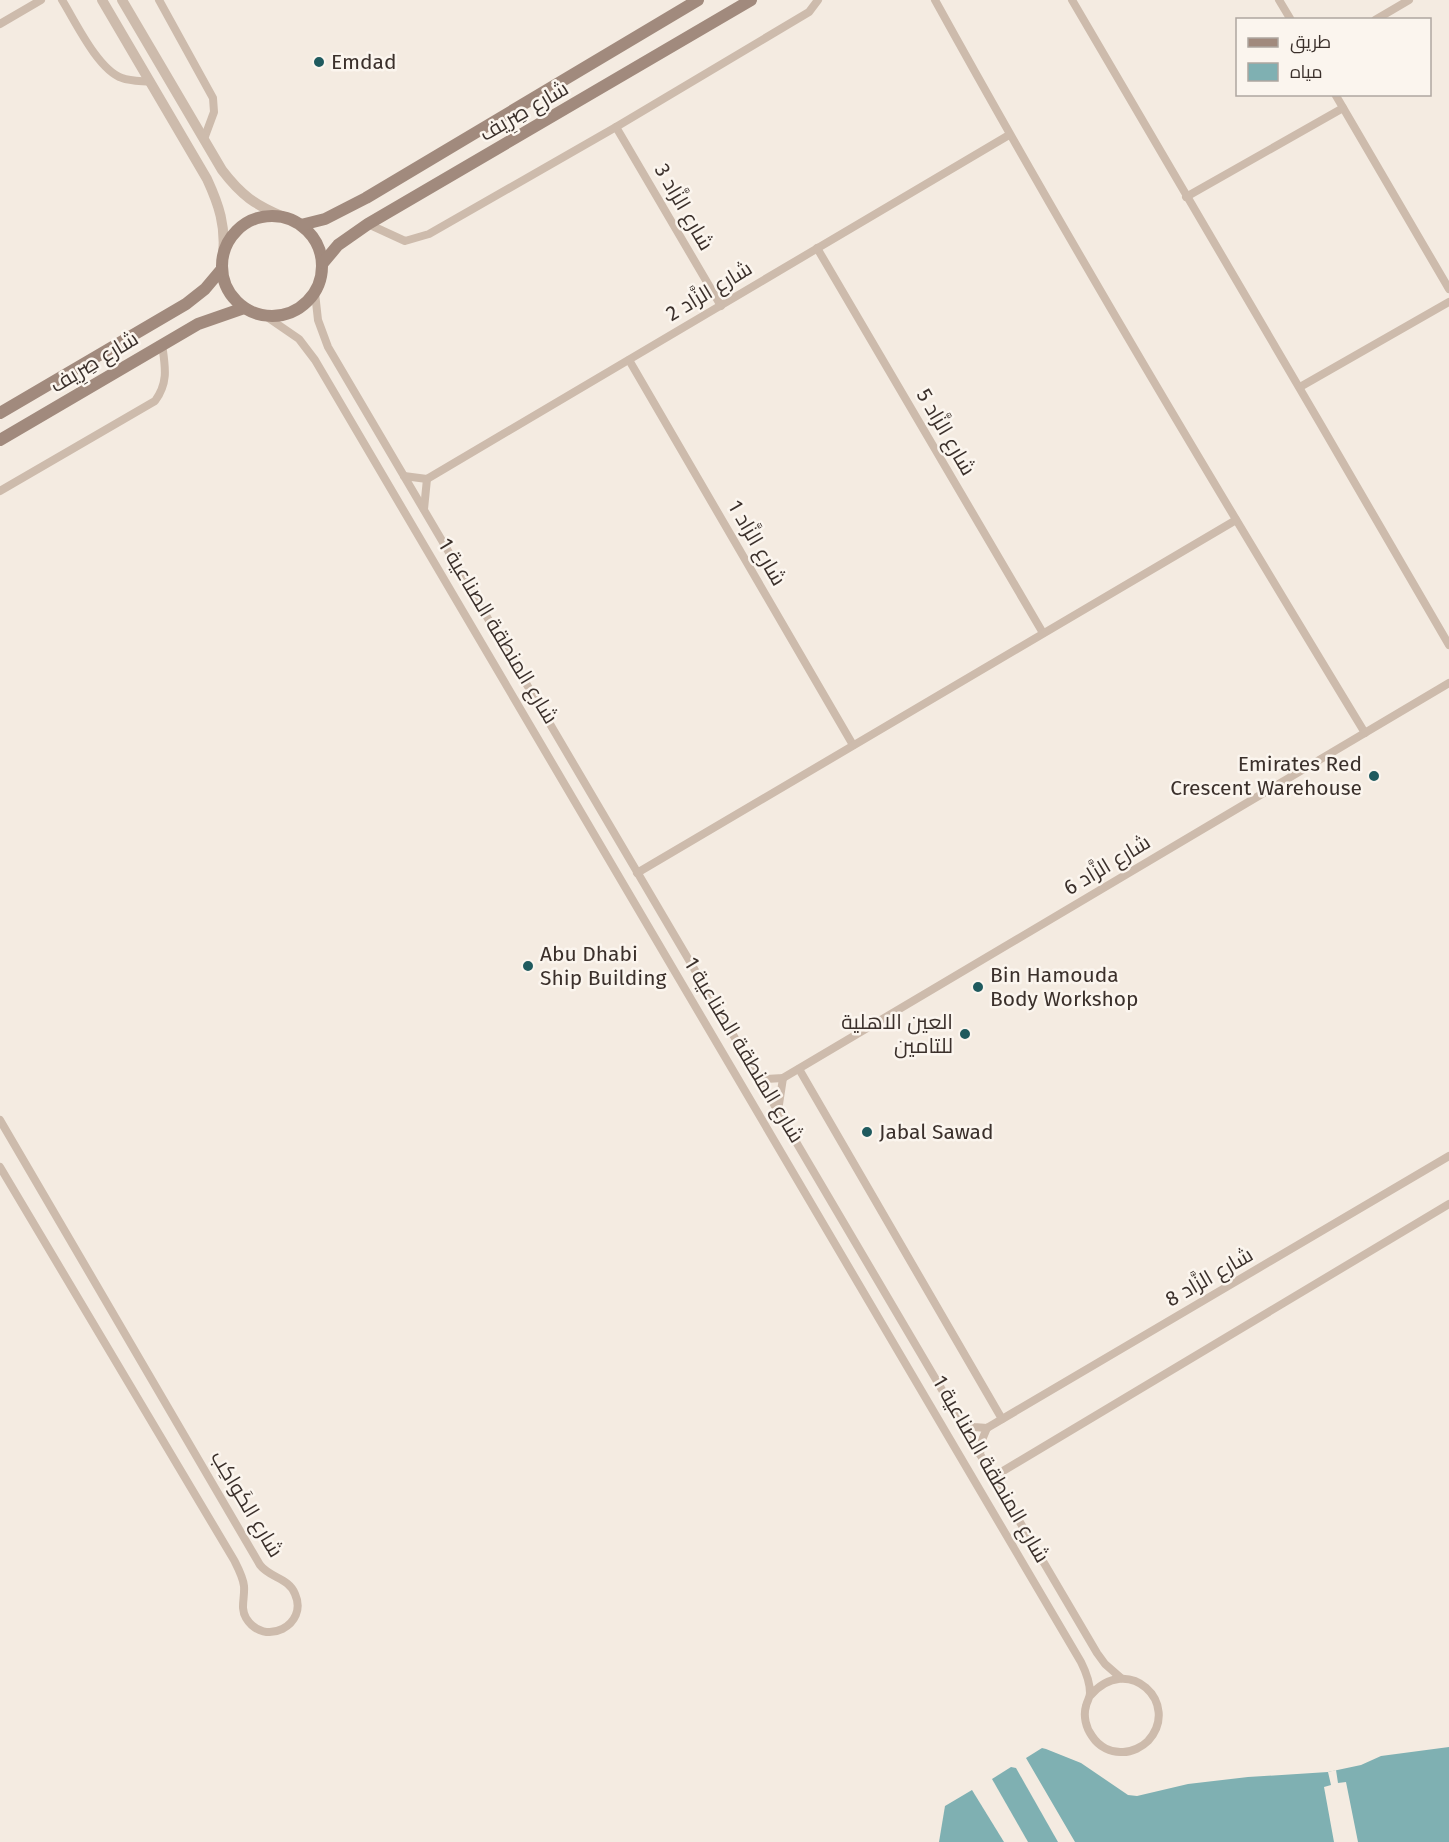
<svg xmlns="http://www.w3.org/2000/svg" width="1449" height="1842" viewBox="0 0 1449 1842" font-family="'Fira Sans',Cairo,sans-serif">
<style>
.water{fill:#7fb0b2}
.pier{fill:#f4ebe1}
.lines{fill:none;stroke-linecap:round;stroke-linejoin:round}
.minor{stroke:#cdbbac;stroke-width:8}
.tertiary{stroke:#cdbbac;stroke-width:10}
.secondary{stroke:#a18a7d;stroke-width:12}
.poi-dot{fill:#1f5a5e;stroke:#fbf5ee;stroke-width:2}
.labels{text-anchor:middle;stroke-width:5;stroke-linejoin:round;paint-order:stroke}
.poi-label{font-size:21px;fill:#3b302b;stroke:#fbf5ee;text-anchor:start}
.street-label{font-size:21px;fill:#3b302b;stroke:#fbf5ee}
</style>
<rect width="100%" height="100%" fill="#f4ebe1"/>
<g class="water">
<polygon points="1449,1747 1449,1842 1075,1842 1026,1758 1042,1748 1046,1749 1081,1763 1128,1795 1137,1796 1188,1784 1248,1777 1328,1772 1361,1765 1381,1756"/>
<polygon points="1011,1767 1016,1768 1058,1842 1028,1842 992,1779"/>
<polygon points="972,1790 1004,1842 939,1842 945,1806"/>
</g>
<polygon class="pier" points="1336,1770 1338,1783 1346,1782 1358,1842 1334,1842 1324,1787 1331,1785 1328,1772"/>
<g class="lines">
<g class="minor">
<path d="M62 0C75 21 98 70 122 78 130 81 141 81 150 82"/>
<polyline points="159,0 213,98 214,112 204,139"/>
<path d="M935 0C1072 248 1218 491 1365 733"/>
<path d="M1072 0C1197 216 1325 429 1449 645"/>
<polyline points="1279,0 1291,20"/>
<polyline points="1375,20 1409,0"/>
<polyline points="0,24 41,0"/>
<polyline points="1335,94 1449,289"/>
<polyline points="616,127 721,306"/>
<polyline points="1186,197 1343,108"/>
<polyline points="368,224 405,241 429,234 616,127 809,12 818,0"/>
<polyline points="817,248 1043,633"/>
<polyline points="315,293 318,320 328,347 1097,1653 1105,1664 1121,1678"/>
<path d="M267 317 299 339 315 360 1081 1662C1086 1672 1090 1682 1090 1693 1090 1698 1087 1701 1086 1706 1083 1716 1086 1728 1092 1736 1099 1747 1111 1753 1123 1752 1132 1752 1142 1747 1148 1741 1182 1704 1128 1651 1090 1696"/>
<polyline points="629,360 853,745"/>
<polyline points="1300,387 1449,302"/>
<polyline points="404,476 427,479 1009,135"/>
<path d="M0 491 155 401C169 382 165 366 162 344"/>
<polyline points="424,509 427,479"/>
<polyline points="637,873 1236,520"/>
<polyline points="799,1069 1002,1419"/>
<polyline points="756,1074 766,1079 783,1078 1449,683"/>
<polyline points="778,1111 783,1078"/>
<path d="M0 1120 260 1565C270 1578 289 1578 295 1594 309 1625 264 1648 246 1618 240 1608 245 1598 244 1586 243 1577 238 1568 234 1560L0 1167"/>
<polyline points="961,1424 974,1427 987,1428 1449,1156"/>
<polyline points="980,1454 982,1440 987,1428"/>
<polyline points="993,1477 1449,1204"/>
</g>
<g class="tertiary">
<path d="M102 0 207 179C219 205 226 226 223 255"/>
<path d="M122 0 222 170C241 195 255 205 284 217"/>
</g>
<g class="secondary">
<circle cx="272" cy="266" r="50"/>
<polyline points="301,225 325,219 366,198 698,0"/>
<polyline points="323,263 338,245 368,224 751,0"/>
<polyline points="0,413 186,304 205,289 221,270"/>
<polyline points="0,440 198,324 244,308"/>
</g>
</g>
<g class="poi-dot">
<circle cx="319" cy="62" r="6"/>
<circle cx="1374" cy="776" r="6"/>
<circle cx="528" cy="966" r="6"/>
<circle cx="978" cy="987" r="6"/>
<circle cx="965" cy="1034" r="6"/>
<circle cx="867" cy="1132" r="6"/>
</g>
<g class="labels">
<g class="poi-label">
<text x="331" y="69">Emdad</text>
<text x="1362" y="771" text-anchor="end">Emirates Red<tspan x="1362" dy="24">Crescent Warehouse</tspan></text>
<text x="540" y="961">Abu Dhabi<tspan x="540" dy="24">Ship Building</tspan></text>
<text x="990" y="982">Bin Hamouda<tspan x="990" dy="24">Body Workshop</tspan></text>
<text x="953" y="1029" text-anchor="end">العين الاهلية<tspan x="953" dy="24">للتامين</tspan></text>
<text x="879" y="1139">Jabal Sawad</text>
</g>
<g class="street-label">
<text transform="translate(524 111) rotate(-30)" y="7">شارع صِرِيف</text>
<text transform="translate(684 207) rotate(60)" y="7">شارع الزَّاد 3</text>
<text transform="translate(709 291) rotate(-31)" y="7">شارع الزَّاد 2</text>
<text transform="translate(94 362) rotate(-31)" y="7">شارع صِرِيف</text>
<text transform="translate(946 432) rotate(60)" y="7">شارع الزَّاد 5</text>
<text transform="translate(757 543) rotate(60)" y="7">شارع الزَّاد 1</text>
<text transform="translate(498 631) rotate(59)" y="7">شارع المنطقة الصناعية 1</text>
<text transform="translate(1107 865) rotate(-31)" y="7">شارع الزَّاد 6</text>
<text transform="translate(744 1050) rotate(59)" y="7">شارع المنطقة الصناعية 1</text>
<text transform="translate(1209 1277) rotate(-30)" y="7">شارع الزَّاد 8</text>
<text transform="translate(991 1469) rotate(60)" y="7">شارع المنطقة الصناعية 1</text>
<text transform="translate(247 1504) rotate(59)" y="7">شارع الكَواكِب</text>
</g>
</g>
<rect x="1236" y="18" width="195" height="78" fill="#fbf5ee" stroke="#aea6a0" stroke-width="1.5"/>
<rect x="1248" y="38" width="30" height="9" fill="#a18a7d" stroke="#aea6a0" stroke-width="1.5"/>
<text x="1290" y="48" font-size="18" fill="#3b302b">طريق</text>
<rect x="1248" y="63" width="30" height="18" fill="#7fb0b2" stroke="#aea6a0" stroke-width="1.5"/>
<text x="1290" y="78" font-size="18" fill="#3b302b">مياه</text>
</svg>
